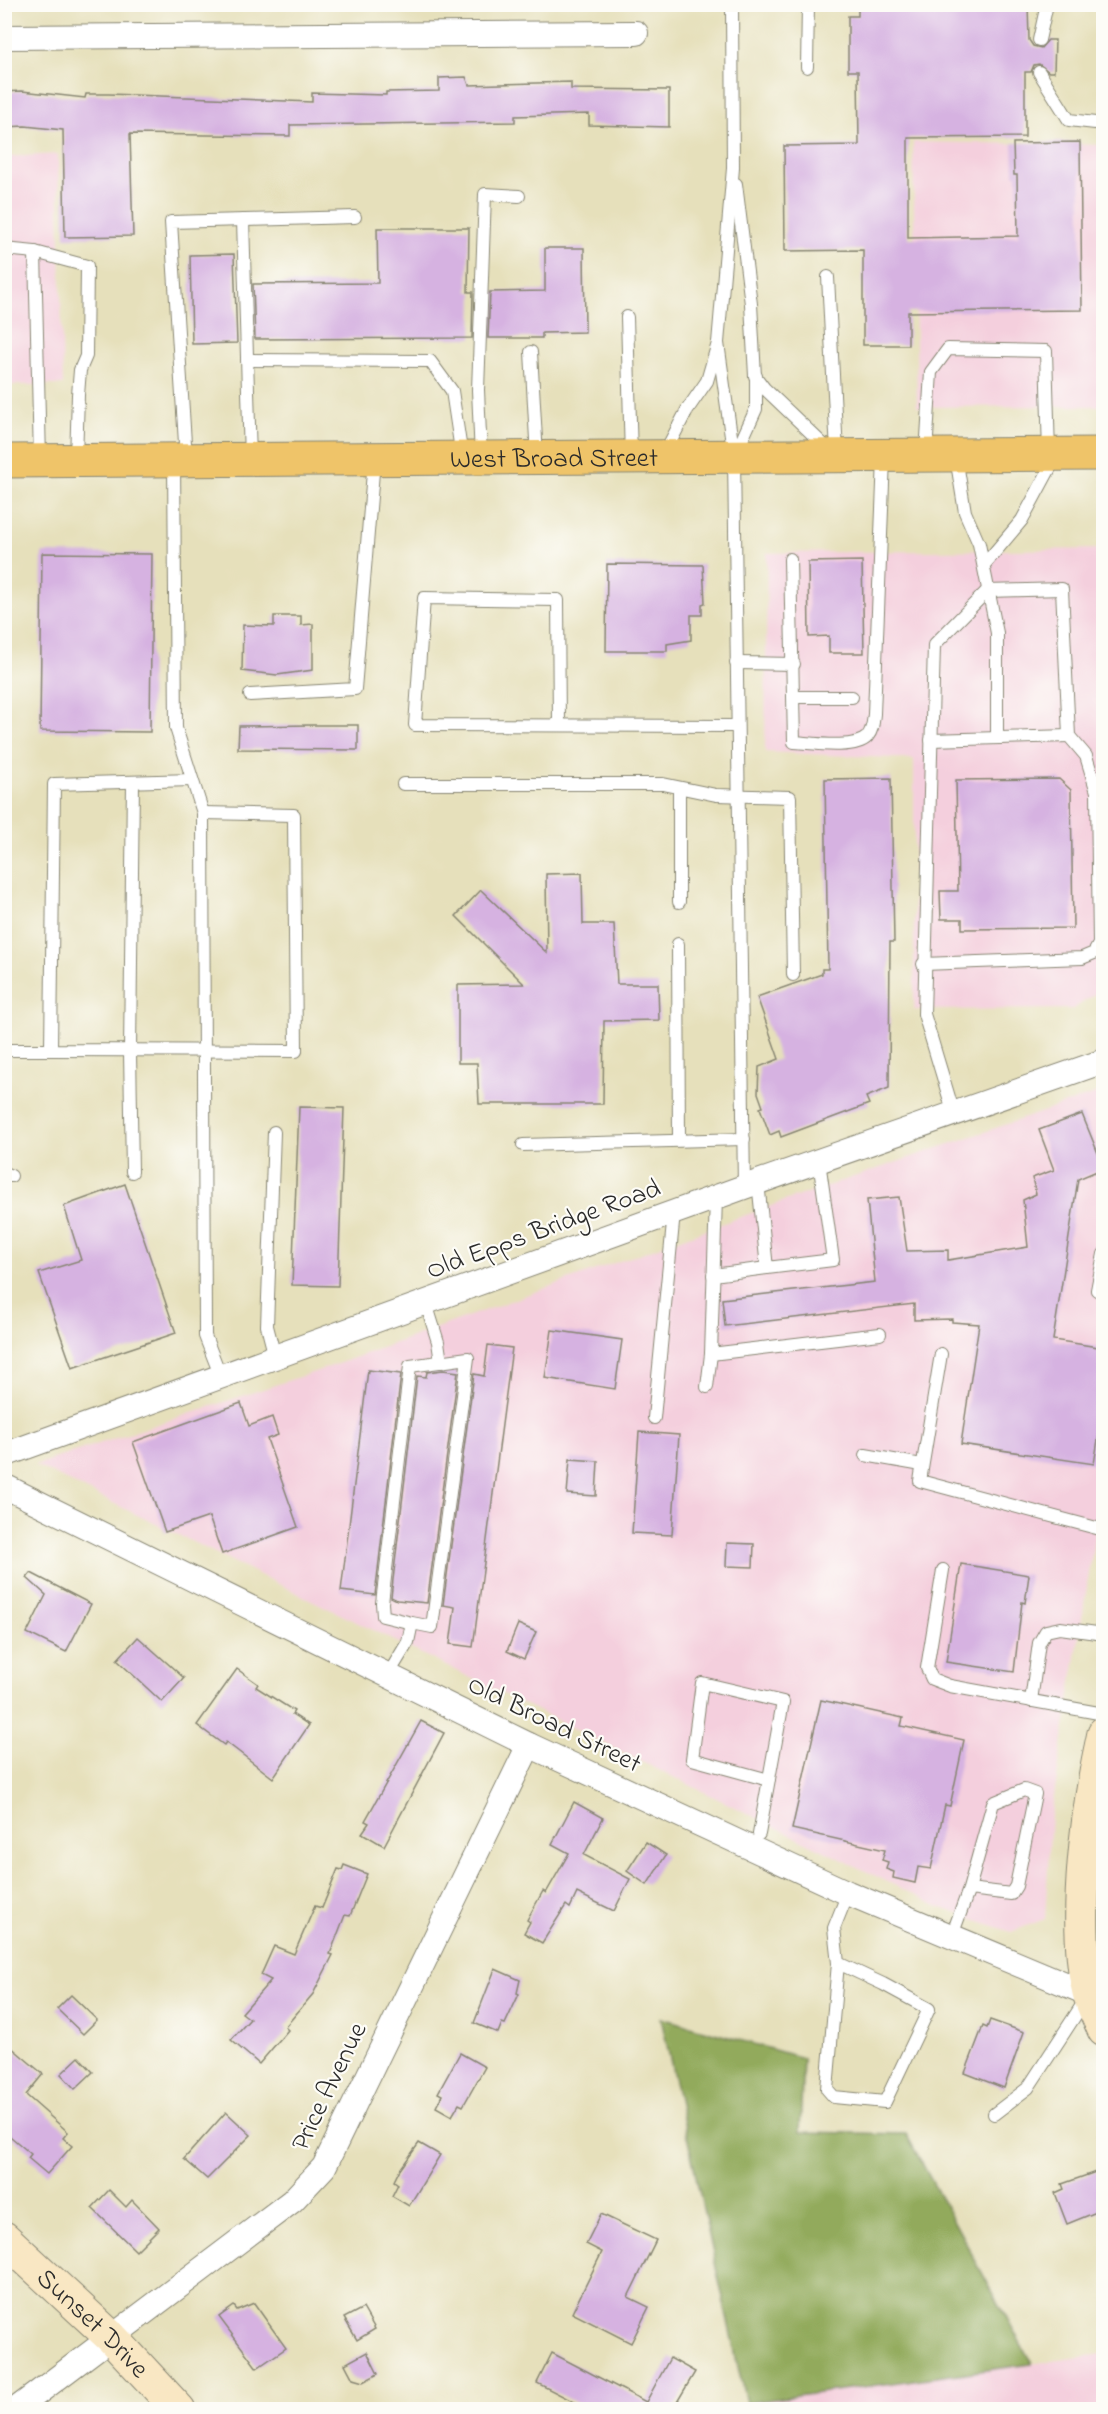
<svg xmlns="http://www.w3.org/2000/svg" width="1108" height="2414" viewBox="0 0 1108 2414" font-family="'Indie Flower',sans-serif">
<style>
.built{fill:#f4cfdd}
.forest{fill:#92aa5c;stroke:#5e6a44;stroke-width:1.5}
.building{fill:#d6b2e1}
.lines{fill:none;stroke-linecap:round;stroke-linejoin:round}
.lane-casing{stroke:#888673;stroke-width:14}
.street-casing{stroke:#888673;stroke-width:26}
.secondary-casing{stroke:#888673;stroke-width:35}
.primary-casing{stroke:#888673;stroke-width:35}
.lane{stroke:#fff;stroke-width:12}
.street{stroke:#fff;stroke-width:24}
.secondary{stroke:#f9e7c3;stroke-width:33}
.primary{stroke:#efc469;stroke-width:33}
.labels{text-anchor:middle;stroke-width:4.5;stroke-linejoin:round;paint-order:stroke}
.street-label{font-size:27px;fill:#2b2b2b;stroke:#fdfcf7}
</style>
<rect width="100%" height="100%" fill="#fdfcf7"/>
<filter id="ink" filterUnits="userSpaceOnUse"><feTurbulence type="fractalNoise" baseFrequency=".0167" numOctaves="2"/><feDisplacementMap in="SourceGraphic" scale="12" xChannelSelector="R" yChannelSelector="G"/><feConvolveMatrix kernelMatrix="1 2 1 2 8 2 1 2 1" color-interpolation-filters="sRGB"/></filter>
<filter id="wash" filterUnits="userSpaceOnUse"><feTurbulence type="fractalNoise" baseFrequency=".008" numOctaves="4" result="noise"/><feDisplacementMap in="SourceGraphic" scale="24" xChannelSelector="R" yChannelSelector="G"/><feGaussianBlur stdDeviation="1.35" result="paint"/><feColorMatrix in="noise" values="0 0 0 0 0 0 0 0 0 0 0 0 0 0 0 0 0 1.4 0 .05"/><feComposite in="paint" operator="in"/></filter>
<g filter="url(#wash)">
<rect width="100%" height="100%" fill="#e6e0bb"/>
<g class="built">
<polygon points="913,142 1103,145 1103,406 917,407"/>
<polygon points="58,154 63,385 5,385 4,157"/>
<polygon points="1103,549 1103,989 1073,1009 914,1010 914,759 765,752 767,553"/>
<polygon points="1103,1091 1103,1484 1051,1816 1045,1919 1011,1932 939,1907 35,1465 332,1366 790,1199"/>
<polygon points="1103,2354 1103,2409 747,2410 746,2403"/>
</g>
<polygon class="forest" points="661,2018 803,2058 800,2132 906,2134 1032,2364 746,2403"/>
<g id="blocks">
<g class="building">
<polygon points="858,4 1028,4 1029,40 1033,46 1041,48 1048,40 1055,40 1054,72 1049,72 1039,64 1034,65 1031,72 1025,72 1025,137 908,138 908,238 1018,236 1017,175 1014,175 1013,143 1080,142 1082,310 908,312 908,345 863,345 863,250 785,251 784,146 859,145 858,71 848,71 848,16 858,16"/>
<polygon points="466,77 469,85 571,82 571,89 669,90 669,127 589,125 589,114 515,116 515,122 290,125 290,136 130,134 133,236 65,237 63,130 25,126 4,127 4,92 22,91 85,98 86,94 109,94 312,102 312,93 386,95 386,92 439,91 439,78"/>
<polygon points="377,228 469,228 468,292 473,292 472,338 255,339 253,284 378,283"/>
<polygon points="545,248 584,248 585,332 542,333 542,338 488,338 490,292 545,291"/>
<polygon points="234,254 237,343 192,344 190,255"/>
<polygon points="42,553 152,554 150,732 40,731"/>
<polygon points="862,561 864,653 829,653 829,636 809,637 808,562"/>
<polygon points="607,564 703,565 705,603 702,604 702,615 691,615 691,640 667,644 667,651 606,651"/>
<polygon points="274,616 301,616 301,625 313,624 313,670 277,675 242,671 243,625 274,626"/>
<polygon points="311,725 358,725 358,750 238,749 239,726"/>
<polygon points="891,778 894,942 890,942 889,1088 866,1097 869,1104 781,1137 779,1131 770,1135 760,1108 763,1107 758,1093 759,1067 779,1059 757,997 822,974 822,969 828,969 825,779"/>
<polygon points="1059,779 1071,790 1073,928 962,929 962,919 941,919 940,891 958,891 956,780"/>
<polygon points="582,873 583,924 614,924 617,984 658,984 659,1020 604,1021 603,1104 479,1104 477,1063 458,1063 458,985 524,984 456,916 481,890 547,953 546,874"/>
<polygon points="299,1107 344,1108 338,1286 292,1285"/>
<polygon points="1082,1114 1104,1168 1078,1179 1053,1340 1104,1348 1104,1403 1094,1464 961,1444 979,1324 952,1322 952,1319 914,1320 914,1304 725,1326 722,1299 875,1282 867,1200 899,1197 907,1251 948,1250 948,1260 1028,1247 1023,1200 1036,1194 1032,1178 1054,1170 1039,1130"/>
<polygon points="125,1184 176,1333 72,1368 39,1273 81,1260 64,1206"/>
<polygon points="552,1330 622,1340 615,1389 545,1378"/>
<polygon points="488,1345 512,1348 473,1647 450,1644 455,1607 443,1605 474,1374 484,1376"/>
<polygon points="368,1370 401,1374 375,1595 341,1591"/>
<polygon points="443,1370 458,1372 427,1603 397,1600 391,1597 417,1376 426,1377 427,1372"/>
<polygon points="241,1403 249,1426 272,1417 278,1435 267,1439 298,1527 222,1554 209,1517 165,1532 133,1442"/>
<polygon points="639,1432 679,1435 672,1535 632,1533"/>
<polygon points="570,1459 598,1461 596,1496 567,1494"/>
<polygon points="727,1543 754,1544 753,1567 726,1566"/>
<polygon points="961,1564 1029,1575 1025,1603 1022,1602 1014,1672 946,1662"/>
<polygon points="31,1573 91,1604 66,1652 27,1633 46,1595 27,1578"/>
<polygon points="518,1624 536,1632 524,1659 507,1651"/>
<polygon points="138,1637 184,1678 162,1702 117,1660"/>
<polygon points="237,1669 258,1684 256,1687 294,1711 292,1714 309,1725 273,1778 226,1742 224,1745 197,1725"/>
<polygon points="821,1700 903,1718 901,1726 964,1740 950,1806 945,1805 931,1869 918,1867 915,1883 893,1878 894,1872 886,1869 888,1862 882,1860 885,1850 792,1829"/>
<polygon points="421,1721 444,1733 384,1846 362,1833 369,1823 365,1821"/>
<polygon points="574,1802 603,1818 584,1855 630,1879 614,1911 577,1893 570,1908 566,1905 542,1943 524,1933 530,1922 527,1920 543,1891 546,1893 569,1853 552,1844"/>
<polygon points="646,1842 666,1855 647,1885 627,1871"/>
<polygon points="344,1865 367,1874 350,1916 345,1915 330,1954 333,1955 313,1994 285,2027 288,2030 259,2064 231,2040 250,2019 242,2013 271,1980 261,1975 274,1946 294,1954 315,1906 322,1908 338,1869 342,1870"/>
<polygon points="495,1969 520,1980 517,1993 519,1994 505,2024 502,2023 498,2033 474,2023"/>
<polygon points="71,1995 97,2020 83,2034 57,2009"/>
<polygon points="990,2020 1024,2032 1004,2088 965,2073 983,2026 987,2028"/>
<polygon points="4,2041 43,2074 26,2095 68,2132 63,2138 72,2146 47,2174 28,2158 31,2154 4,2131"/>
<polygon points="460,2053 485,2067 463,2106 459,2104 452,2116 436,2107 442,2095 438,2093"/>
<polygon points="79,2057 93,2072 75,2089 61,2074"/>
<polygon points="226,2112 251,2135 207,2179 184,2159"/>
<polygon points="419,2143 440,2155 409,2206 392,2196 398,2184 394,2181 399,2171"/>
<polygon points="1104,2169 1104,2209 1067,2224 1055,2193 1064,2189 1062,2184"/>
<polygon points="109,2190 126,2207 132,2200 159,2228 136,2251 92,2208"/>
<polygon points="601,2214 656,2240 628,2297 649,2307 631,2343 572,2313 602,2252 586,2244"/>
<polygon points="254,2303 286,2348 257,2368 219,2317 234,2306 237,2310"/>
<polygon points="363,2308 375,2329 357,2340 344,2318"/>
<polygon points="367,2352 378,2374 363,2382 353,2379 345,2364"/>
<polygon points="552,2353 646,2402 670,2358 695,2372 673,2409 588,2409 537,2383"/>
</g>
</g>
</g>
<g filter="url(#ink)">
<use href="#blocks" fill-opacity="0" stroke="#888673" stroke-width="1.5"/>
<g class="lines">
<defs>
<g id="lane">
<polyline points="1039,40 1047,4"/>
<polyline points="807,67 808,4"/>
<polyline points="1039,72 1069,120 1104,124"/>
<polyline points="736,184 751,304 755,376 764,388 829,450"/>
<polyline points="243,220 250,459"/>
<polyline points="4,249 35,252 87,266 86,356 80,370 78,395 76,459"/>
<polyline points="35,252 40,460"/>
<polyline points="828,277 837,453"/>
<polyline points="627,317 631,457"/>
<polyline points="718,343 734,457 744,1187"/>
<polyline points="531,352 537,457"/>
<polyline points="247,360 430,361 452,391 462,457"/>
<polyline points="736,453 756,409 756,376"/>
<polyline points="664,454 687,410 707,381 718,343 733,168 732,4"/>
<polyline points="926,454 931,372 948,349 1046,351 1049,454"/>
<polyline points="481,457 478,390 485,194 519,196"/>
<polyline points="956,457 965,512 979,544 997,633 997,738"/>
<polyline points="186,459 171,222 355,217"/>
<polyline points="174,461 176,728 203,813 205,1336 221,1377"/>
<path d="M790 559 794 742C811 743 855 750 867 737 873 730 873 722 874 714L884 458"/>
<polyline points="984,565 1022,520 1056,457"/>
<polyline points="736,663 794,664"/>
<polyline points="250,695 355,689 374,460"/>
<polyline points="794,697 852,697"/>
<polyline points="559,725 558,600 424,598 415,725 737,726"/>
<polyline points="931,740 1069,736"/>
<polyline points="192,780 54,784 51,1050 296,1051 294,815 203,813"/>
<polyline points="403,784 663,784 716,795 790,797 793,975"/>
<polyline points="679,902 679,789"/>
<polyline points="678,944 679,1140"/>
<polyline points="923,964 1082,958 1094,953 1099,944 1097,792"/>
<polyline points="4,1050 51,1050"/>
<polyline points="954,1114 924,1014 934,645 987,591 1062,589 1069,736 1086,756 1097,792 1104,792"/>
<polyline points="274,1132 267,1326 275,1357"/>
<polyline points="523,1145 744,1139"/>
<polyline points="132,1172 130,1052 133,782"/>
<polyline points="4,1173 11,1176"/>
<polyline points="758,1182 767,1268 833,1260 819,1161"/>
<polyline points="716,1198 711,1354 880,1334"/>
<polyline points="1104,1254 1097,1290 1104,1294"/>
<polyline points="713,1275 767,1268"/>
<polyline points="426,1303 438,1342 441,1362"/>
<polyline points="941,1354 920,1481 1104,1530"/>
<polyline points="707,1387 711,1354"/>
<polyline points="654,1418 674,1213"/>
<polyline points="865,1455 922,1465"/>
<polyline points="943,1570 927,1668 932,1679 950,1686 1104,1714"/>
<polyline points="388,1675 408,1642 412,1623 432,1627 468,1358 410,1366 382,1603 383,1616 412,1623"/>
<polyline points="1031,1701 1039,1643 1046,1631 1060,1628 1104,1634"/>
<polyline points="759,1834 783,1702 702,1683 692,1759 769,1780"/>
<polyline points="951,1938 969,1889 993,1803 1024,1790 1035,1794 1016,1886 1011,1894 969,1889"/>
<polyline points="838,1963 883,1984 929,2009 885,2102 834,2097 827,2089 838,1963 834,1928 848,1893"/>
<polyline points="994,2114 1028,2088 1086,1999"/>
</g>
<g id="street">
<polyline points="4,37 636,33"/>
<polyline points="4,1455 744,1187 1104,1061"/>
<polyline points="4,1486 529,1745 848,1893 1089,1994 1103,1996"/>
<polyline points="15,2410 292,2201 324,2167 529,1745"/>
</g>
<g id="secondary">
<path d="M1104 1733C1088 1804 1072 1922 1089 1992 1092 2005 1099 2018 1104 2030"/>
<path id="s1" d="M4 2238 113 2339 179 2410"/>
</g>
<g id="primary">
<path id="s2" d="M4 461 1104 454"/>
</g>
</defs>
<use href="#lane" class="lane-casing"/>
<use href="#street" class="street-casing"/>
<use href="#secondary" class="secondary-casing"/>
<use href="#primary" class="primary-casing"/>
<use href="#lane" class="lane"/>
<use href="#street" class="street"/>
<use href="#secondary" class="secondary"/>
<use href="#primary" class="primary"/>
</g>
</g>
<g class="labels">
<g class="street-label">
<text dy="9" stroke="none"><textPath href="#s2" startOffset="550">West Broad Street</textPath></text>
<text transform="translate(543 1228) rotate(-20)" y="9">Old Epps Bridge Road</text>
<text transform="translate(555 1723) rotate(26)" y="9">Old Broad Street</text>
<text transform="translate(328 2086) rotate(-64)" y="9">Price Avenue</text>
<text dy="9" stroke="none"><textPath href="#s1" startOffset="123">Sunset Drive</textPath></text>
</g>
</g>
<rect width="1108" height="2414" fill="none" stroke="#fdfcf7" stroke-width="24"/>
</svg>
